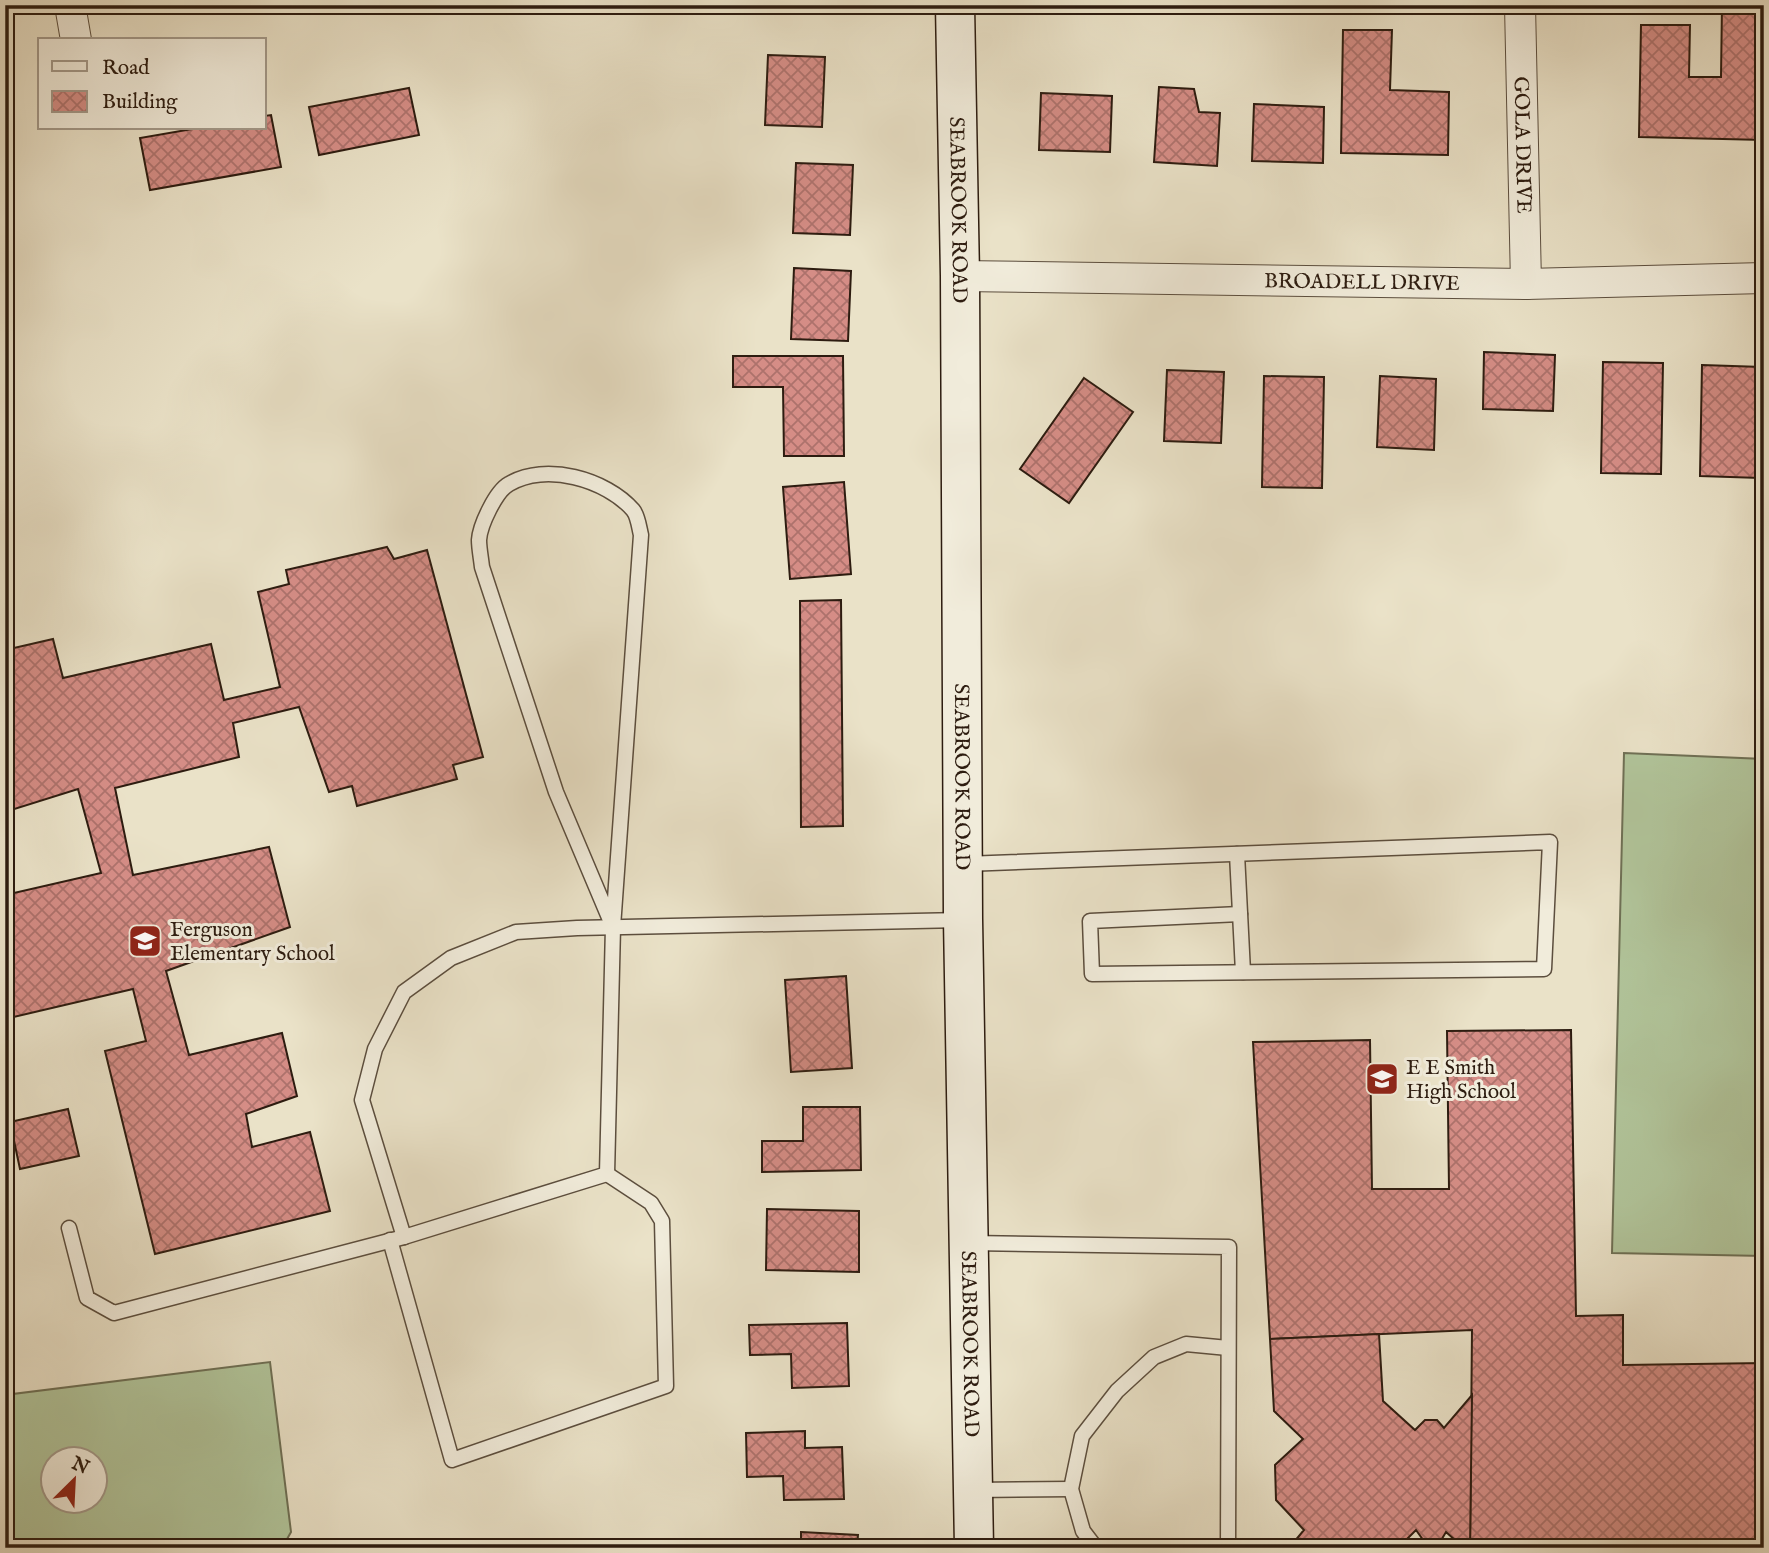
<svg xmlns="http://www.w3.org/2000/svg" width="1769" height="1553" viewBox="0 0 1769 1553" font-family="'IM FELL English',serif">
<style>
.grass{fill:#b1c49a;stroke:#6f7055;stroke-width:2;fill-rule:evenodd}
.forest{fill:url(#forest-crowns);stroke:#6f7055;stroke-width:2}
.building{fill:url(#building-cross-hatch);stroke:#2d1c10;stroke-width:2}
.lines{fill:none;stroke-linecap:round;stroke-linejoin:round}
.lane-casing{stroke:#5c4e3e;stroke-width:17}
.street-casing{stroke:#5c4e3e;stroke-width:32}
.secondary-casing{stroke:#2d1c10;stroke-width:41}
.lane{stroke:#f1ecdb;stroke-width:14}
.street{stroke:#f1ecdb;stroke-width:30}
.secondary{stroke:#f1ecdb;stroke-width:38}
.labels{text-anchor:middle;stroke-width:6;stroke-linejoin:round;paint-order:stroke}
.street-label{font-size:21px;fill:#2d1c10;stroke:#f1ecdb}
.poi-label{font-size:21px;fill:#2d1c10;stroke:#f1ecdb;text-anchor:start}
</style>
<defs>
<pattern id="forest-crowns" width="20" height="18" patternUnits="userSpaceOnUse" patternTransform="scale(1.75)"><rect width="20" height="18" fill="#b1c49a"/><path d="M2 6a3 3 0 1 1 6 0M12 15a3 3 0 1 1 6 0" fill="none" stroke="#99a884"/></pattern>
<pattern id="building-cross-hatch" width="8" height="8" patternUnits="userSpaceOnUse" patternTransform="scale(1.75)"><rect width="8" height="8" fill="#d58d86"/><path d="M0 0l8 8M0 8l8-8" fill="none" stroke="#ad726c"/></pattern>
</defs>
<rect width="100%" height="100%" fill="#eae2c8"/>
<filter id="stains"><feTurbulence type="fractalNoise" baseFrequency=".00286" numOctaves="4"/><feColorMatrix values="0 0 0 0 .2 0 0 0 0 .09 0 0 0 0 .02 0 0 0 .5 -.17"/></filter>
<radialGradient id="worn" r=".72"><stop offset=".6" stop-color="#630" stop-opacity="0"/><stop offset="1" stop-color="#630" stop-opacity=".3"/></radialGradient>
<g class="grass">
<polygon points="1624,753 1764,759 1764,1256 1612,1253"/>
<path d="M270 1362 291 1532 282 1548H5V1395ZM94 1458V1500H52V1458Z"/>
</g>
<polygon class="forest" points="5,429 12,430 13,460 5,470"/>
<g class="building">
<polygon points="781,5 838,5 838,10 781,7"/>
<polygon points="1722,5 1764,5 1764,140 1639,137 1641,25 1690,25 1689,77 1721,77"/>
<polygon points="1343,30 1392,30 1390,90 1449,92 1448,155 1341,153"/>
<polygon points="768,55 825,57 822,127 765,125"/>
<polygon points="1159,87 1194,89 1199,112 1220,113 1217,166 1154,162"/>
<polygon points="409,88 419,135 319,155 309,107"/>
<polygon points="1041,93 1112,96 1110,152 1039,150"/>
<polygon points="1254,104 1324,107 1323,163 1252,161"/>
<polygon points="271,115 281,167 150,190 140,138 198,128 264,128 264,116"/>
<polygon points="796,163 853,165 850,235 793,233"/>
<polygon points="794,268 851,271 848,341 791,339"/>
<polygon points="1484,352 1555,355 1553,411 1483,409"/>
<polygon points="733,356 843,356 844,456 784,456 783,387 733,387"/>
<polygon points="1603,362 1663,363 1661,474 1601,473"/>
<polygon points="1702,365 1762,367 1760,478 1700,476"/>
<polygon points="1167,370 1224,372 1221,443 1164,441"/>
<polygon points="1264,376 1324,377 1322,488 1262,487"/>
<polygon points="1380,376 1436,379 1434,450 1377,447"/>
<polygon points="1084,378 1133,412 1069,503 1020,469"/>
<polygon points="844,482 851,574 790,579 783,487"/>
<polygon points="387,547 394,559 427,550 483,757 453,765 457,779 357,806 352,786 329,792 299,707 233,723 239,757 115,788 133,875 269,847 290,927 166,971 189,1055 282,1033 297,1096 246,1114 252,1147 310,1132 330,1211 155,1254 105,1051 146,1041 133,989 5,1019 5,895 101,873 78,789 5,812 5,650 53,639 63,678 211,644 224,700 280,687 258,592 289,584 286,570"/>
<polygon points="841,600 843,826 801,827 800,601"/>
<polygon points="846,976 852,1068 791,1072 785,980"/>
<polygon points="1571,1030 1576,1316 1623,1315 1623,1365 1764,1363 1764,1541 1612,1544 1612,1548 1470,1548 1472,1330 1270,1339 1253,1042 1370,1040 1372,1189 1449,1189 1447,1031"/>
<polygon points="803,1107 860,1107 861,1170 762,1172 762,1141 803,1141"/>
<polygon points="68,1109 79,1156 20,1169 10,1122"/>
<polygon points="767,1209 859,1211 859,1272 766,1270"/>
<polygon points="847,1323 849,1386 792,1388 791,1354 750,1355 749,1325"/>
<polygon points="1379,1334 1383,1401 1415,1430 1425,1420 1437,1420 1444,1428 1472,1395 1470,1548 1464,1548 1446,1532 1440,1542 1426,1544 1416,1530 1398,1548 1289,1548 1304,1530 1276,1500 1275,1465 1303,1439 1274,1411 1270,1339"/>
<polygon points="805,1431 805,1448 842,1447 844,1499 784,1500 783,1476 747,1477 746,1433"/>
<polygon points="801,1532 858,1535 857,1548 801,1548"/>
</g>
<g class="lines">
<defs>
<g id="lane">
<polyline points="1237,854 1243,972"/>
<polyline points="965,864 1550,842 1544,969 1092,974 1090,921 1240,914"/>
<path d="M69 1228 87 1298 114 1313 404 1237 607 1174 613 927 641 535C639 527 638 516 633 510 606 479 545 462 509 484 496 491 480 525 479 540 479 548 481 558 482 567L556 792 613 927"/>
<polyline points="404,1237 362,1100 375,1049 404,992 451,958 516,932 577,928 962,920"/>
<polyline points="390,1240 452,1460 666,1386 662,1221 651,1203 607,1174"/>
<polyline points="970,1243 1229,1247 1228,1548"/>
<polyline points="974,1490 1071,1489"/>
<polyline points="1096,1548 1083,1531 1071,1489 1082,1436 1117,1391 1154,1357 1186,1344 1228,1348"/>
</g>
<g id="street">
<polyline points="70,5 76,40"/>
<path id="s1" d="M1520 5 1526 284"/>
<path id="s2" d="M960 276 1526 284 1764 278"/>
</g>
<g id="secondary">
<path id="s3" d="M955 5 960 276 963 919 974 1548"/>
</g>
</defs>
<use href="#lane" class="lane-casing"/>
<use href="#street" class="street-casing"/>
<use href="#secondary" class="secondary-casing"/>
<use href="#lane" class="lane"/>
<use href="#street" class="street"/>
<use href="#secondary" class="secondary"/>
</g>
<defs>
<symbol id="school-square" viewBox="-11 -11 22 22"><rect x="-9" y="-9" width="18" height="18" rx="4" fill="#8f2418" stroke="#f1ecdb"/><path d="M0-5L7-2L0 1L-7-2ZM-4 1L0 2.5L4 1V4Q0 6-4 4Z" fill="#fff"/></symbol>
</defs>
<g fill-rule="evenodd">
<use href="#school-square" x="126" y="922" width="38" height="38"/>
<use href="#school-square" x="1363" y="1060" width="38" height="38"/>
</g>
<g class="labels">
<g class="street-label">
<text dy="7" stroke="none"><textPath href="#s1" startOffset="140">GOLA DRIVE</textPath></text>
<text dy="7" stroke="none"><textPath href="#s3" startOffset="205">SEABROOK ROAD</textPath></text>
<text dy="7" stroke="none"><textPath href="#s2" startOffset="402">BROADELL DRIVE</textPath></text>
<text dy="7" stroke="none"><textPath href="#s3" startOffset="772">SEABROOK ROAD</textPath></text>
<text dy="7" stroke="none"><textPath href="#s3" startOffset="1339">SEABROOK ROAD</textPath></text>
</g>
<g class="poi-label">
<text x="170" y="936">Ferguson<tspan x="170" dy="24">Elementary School</tspan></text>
<text x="1406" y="1074">E E Smith<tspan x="1406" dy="24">High School</tspan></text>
</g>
</g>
<rect width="1769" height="1553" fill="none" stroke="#eae2c8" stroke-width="28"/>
<rect x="7" y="7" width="1755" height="1539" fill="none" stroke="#2d1c10" stroke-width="3.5"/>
<rect x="14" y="14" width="1741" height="1525" fill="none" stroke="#2d1c10" stroke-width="2"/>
<rect x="38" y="38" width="228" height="91" fill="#f1ecdb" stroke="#a3998a" stroke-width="2"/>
<rect x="52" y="61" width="35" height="10" fill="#f1ecdb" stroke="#a3998a" stroke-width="2"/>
<text x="102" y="74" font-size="21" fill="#2d1c10">Road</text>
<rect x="52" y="91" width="35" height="21" fill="url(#building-cross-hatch)" stroke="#a3998a" stroke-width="2"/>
<text x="102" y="108" font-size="21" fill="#2d1c10">Building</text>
<g transform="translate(74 1480) rotate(24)"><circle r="33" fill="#f1ecdb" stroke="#a3998a" stroke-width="2"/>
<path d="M0-5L12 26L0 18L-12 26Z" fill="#8f2418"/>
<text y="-10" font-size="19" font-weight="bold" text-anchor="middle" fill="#2d1c10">N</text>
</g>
<rect width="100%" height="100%" filter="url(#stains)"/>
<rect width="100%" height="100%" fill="url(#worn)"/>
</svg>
